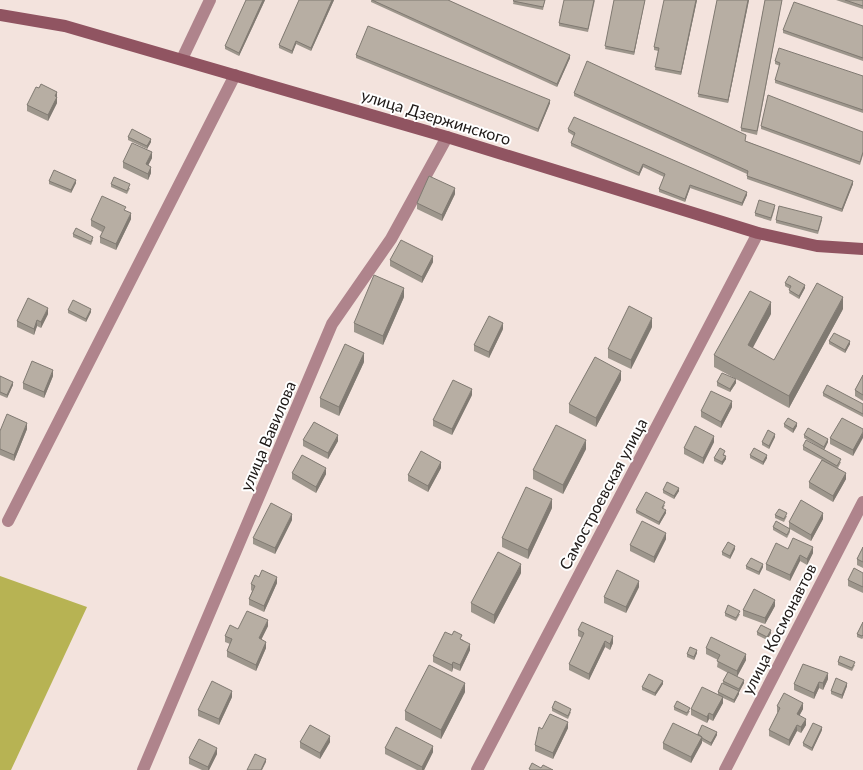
<svg xmlns="http://www.w3.org/2000/svg" width="863" height="770" viewBox="0 0 863 770" font-family="Lato,sans-serif">
<style>
.forest{fill:#b7b353}
.lines{fill:none;stroke-linecap:round;stroke-linejoin:round}
.street{stroke:#af848c;stroke-width:12}
.secondary{stroke:#905461;stroke-width:12}
.wall{fill:#9d968c}
.shaded-wall{fill:#807a72}
.building{fill:#b7aea3;stroke:#807a72}
.labels{text-anchor:middle;stroke-width:4;stroke-linejoin:round;paint-order:stroke}
.street-label{font-size:16px;fill:#1f1a18;stroke:#fff}
</style>
<rect width="100%" height="100%" fill="#f3e3dd"/>
<polygon class="forest" points="0,576 87,607 11,770 0,770"/>
<g class="lines">
<g class="street">
<polyline points="182,59 210,0"/>
<polyline points="8,521 235,75"/>
<polyline points="143,770 332,324 391,239 447,137"/>
<polyline points="477,770 758,233"/>
<polyline points="725,770 863,502"/>
</g>
<polyline class="secondary" points="0,15 65,26 447,137 758,233 817,246 863,249"/>
</g>
<g class="wall">
<polygon points="246,0 265,0 239,56 225,49 225,46"/>
<polygon points="299,0 334,0 311,51 296,44 292,54 279,48 279,45"/>
<polygon points="371,0 448,0 570,58 557,87 371,2"/>
<polygon points="514,0 545,0 543,10 513,4"/>
<polygon points="595,0 588,32 559,26 559,23"/>
<polygon points="614,0 645,0 634,55 605,49"/>
<polygon points="697,0 681,75 655,70 658,51 654,50 654,47"/>
<polygon points="717,0 749,0 728,103 698,97"/>
<polygon points="765,0 782,0 757,135 741,131 741,128"/>
<polygon points="836,0 863,0 863,9"/>
<polygon points="863,26 863,61 783,33 783,30"/>
<polygon points="356,55 550,103 538,132 356,58"/>
<polygon points="775,61 863,76 863,113 775,83 775,80 780,66 775,64"/>
<polygon points="39,88 57,92 57,103 48,121 27,111 27,105"/>
<polygon points="574,93 746,141 853,184 842,212 747,179 747,174 574,96"/>
<polygon points="761,126 863,132 863,155 860,165 761,129"/>
<polygon points="568,129 747,195 742,206 690,188 685,202 659,192 659,189 664,177 643,167 639,176 571,146 571,143 574,136 568,132"/>
<polygon points="128,137 151,142 147,149 128,140"/>
<polygon points="152,158 148,165 151,173 148,180 123,168 123,162"/>
<polygon points="49,181 76,183 71,193 49,184"/>
<polygon points="111,184 130,188 127,194 111,187"/>
<polygon points="455,194 442,221 417,209 417,203"/>
<polygon points="775,208 771,221 755,216 755,213"/>
<polygon points="126,211 131,219 116,250 100,243 100,237 102,232 91,226 91,220"/>
<polygon points="776,220 822,220 818,234 776,223"/>
<polygon points="73,234 93,240 91,245 73,237"/>
<polygon points="390,260 433,262 422,283 390,266"/>
<polygon points="785,283 805,288 799,299 789,293 790,289 785,286"/>
<polygon points="404,297 383,345 354,332 354,323"/>
<polygon points="843,309 789,408 714,367 714,355 771,314 752,348 774,360"/>
<polygon points="68,310 91,312 86,322 68,313"/>
<polygon points="48,314 41,328 37,326 34,335 17,327 17,321"/>
<polygon points="652,327 631,369 608,358 608,349"/>
<polygon points="503,329 489,358 474,351 474,345"/>
<polygon points="829,341 850,344 845,353 829,344"/>
<polygon points="364,362 339,416 320,407 320,398"/>
<polygon points="863,375 863,401 855,396 855,390"/>
<polygon points="0,376 13,385 7,398 0,395"/>
<polygon points="53,376 44,398 23,389 23,383"/>
<polygon points="621,380 596,427 569,413 569,404"/>
<polygon points="717,382 736,383 730,392 717,386"/>
<polygon points="823,393 863,404 863,417 823,396"/>
<polygon points="472,395 452,435 433,426 433,420"/>
<polygon points="732,407 721,428 701,417 701,411"/>
<polygon points="784,424 797,426 793,433 784,427"/>
<polygon points="27,429 14,461 0,455 0,431"/>
<polygon points="863,429 853,456 830,444 830,438"/>
<polygon points="804,435 828,442 824,450 804,438"/>
<polygon points="775,437 769,449 762,445 762,442"/>
<polygon points="303,440 338,441 328,459 303,446"/>
<polygon points="714,442 703,464 684,454 684,448"/>
<polygon points="803,446 841,462 838,468 846,479 833,502 809,488 809,482 822,460 803,450"/>
<polygon points="586,449 563,494 533,479 533,470"/>
<polygon points="725,454 724,455 726,459 722,465 714,461 714,458"/>
<polygon points="750,455 767,458 763,465 750,458"/>
<polygon points="441,468 428,492 408,481 408,475"/>
<polygon points="292,473 326,474 316,493 292,479"/>
<polygon points="663,490 679,491 674,499 663,493"/>
<polygon points="665,505 663,509 666,513 659,525 636,513 636,510"/>
<polygon points="552,508 528,559 502,547 502,538"/>
<polygon points="775,515 787,516 784,522 775,518"/>
<polygon points="823,519 811,541 790,529 790,532 787,538 773,530 773,527 789,528 789,522"/>
<polygon points="292,520 275,554 253,544 253,538"/>
<polygon points="666,539 654,563 630,551 630,545"/>
<polygon points="863,547 863,568 857,565 857,559"/>
<polygon points="735,549 730,559 722,555 722,552"/>
<polygon points="788,549 813,553 807,565 800,561 790,581 766,570 766,564"/>
<polygon points="746,566 763,567 759,575 746,569"/>
<polygon points="521,573 494,624 471,612 471,603"/>
<polygon points="863,573 863,593 848,586 848,580"/>
<polygon points="277,583 264,612 249,605 249,599 252,591 251,590 251,584"/>
<polygon points="639,587 626,613 604,603 604,597"/>
<polygon points="775,606 765,624 743,616 743,610"/>
<polygon points="725,613 740,614 736,621 725,616"/>
<polygon points="863,622 863,638 862,639 857,637 857,634"/>
<polygon points="268,626 261,640 266,648 256,671 227,657 227,651 230,644 225,642 225,636 238,629"/>
<polygon points="578,630 613,643 610,650 605,647 589,680 569,670 569,664 582,638 578,636"/>
<polygon points="757,632 771,633 767,640 757,635"/>
<polygon points="462,639 470,650 460,671 453,668 452,672 433,662 433,656"/>
<polygon points="706,648 746,660 737,676 744,683 739,692 739,694 734,703 723,698 723,703 713,721 709,719 707,723 691,715 691,709 718,695 718,692 723,684 723,681 728,673 717,667 718,660 706,654"/>
<polygon points="697,653 694,660 687,657 687,654"/>
<polygon points="838,662 855,665 852,671 838,665"/>
<polygon points="828,679 823,690 819,688 814,699 794,690 794,684"/>
<polygon points="663,684 655,696 642,690 642,687"/>
<polygon points="847,686 842,699 831,694 831,691"/>
<polygon points="465,692 441,739 405,720 405,711"/>
<polygon points="232,697 219,725 198,716 198,710"/>
<polygon points="777,706 803,709 799,716 806,725 801,733 797,731 789,746 769,736 769,730 778,712 777,712"/>
<polygon points="674,707 690,711 687,716 674,710"/>
<polygon points="552,708 571,712 568,719 552,711"/>
<polygon points="568,728 553,759 535,751 535,745 542,729"/>
<polygon points="822,730 812,751 803,746 803,743"/>
<polygon points="698,734 717,735 711,746 702,741 691,763 663,749 663,743"/>
<polygon points="300,742 330,742 320,759 300,748"/>
<polygon points="385,748 433,752 424,770 417,770 385,754"/>
<polygon points="217,754 209,770 202,770 189,764 189,758"/>
</g>
<g class="shaded-wall">
<polygon points="263,0 265,0 239,56 239,53"/>
<polygon points="332,0 334,0 311,51 311,48"/>
<polygon points="645,0 634,55 634,52"/>
<polygon points="696,0 697,0 681,75 681,72"/>
<polygon points="748,0 749,0 728,103 728,100"/>
<polygon points="296,41 296,44 292,54 292,51"/>
<polygon points="570,55 570,58 557,87 557,84"/>
<polygon points="57,92 57,103 48,121 48,115"/>
<polygon points="550,100 550,103 538,132 538,129"/>
<polygon points="151,139 151,142 147,149 147,146"/>
<polygon points="152,152 152,158 146,170 146,164"/>
<polygon points="643,164 643,167 639,176 639,173"/>
<polygon points="151,167 151,173 148,180 148,174"/>
<polygon points="76,180 76,183 71,193 71,190"/>
<polygon points="853,181 853,184 842,212 842,209"/>
<polygon points="690,185 690,188 685,202 685,199"/>
<polygon points="455,188 455,194 442,221 442,215"/>
<polygon points="747,192 747,195 742,206 742,203"/>
<polygon points="131,213 131,219 116,250 116,244"/>
<polygon points="433,256 433,262 422,283 422,277"/>
<polygon points="805,285 805,288 799,299 799,296"/>
<polygon points="404,288 404,297 383,345 383,336"/>
<polygon points="843,297 843,309 789,408 789,396"/>
<polygon points="771,302 771,314 748,357 748,345"/>
<polygon points="48,308 48,314 41,328 41,322"/>
<polygon points="91,309 91,312 86,322 86,319"/>
<polygon points="652,318 652,327 631,369 631,360"/>
<polygon points="37,320 37,326 34,335 34,329"/>
<polygon points="503,323 503,329 489,358 489,352"/>
<polygon points="850,341 850,344 845,353 845,350"/>
<polygon points="364,353 364,362 339,416 339,407"/>
<polygon points="53,370 53,376 44,398 44,392"/>
<polygon points="621,371 621,380 596,427 596,418"/>
<polygon points="736,379 736,383 730,392 730,389"/>
<polygon points="13,382 13,385 7,398 7,395"/>
<polygon points="472,389 472,395 452,435 452,429"/>
<polygon points="732,401 732,407 721,428 721,422"/>
<polygon points="27,423 27,429 14,461 14,455"/>
<polygon points="797,423 797,426 793,433 793,429"/>
<polygon points="863,432 863,438 853,456 853,450"/>
<polygon points="775,434 775,437 769,449 769,446"/>
<polygon points="338,435 338,441 328,459 328,453"/>
<polygon points="714,436 714,442 703,464 703,458"/>
<polygon points="828,439 828,442 824,450 824,447"/>
<polygon points="586,440 586,449 563,494 563,485"/>
<polygon points="767,455 767,458 763,465 763,462"/>
<polygon points="726,456 726,459 722,465 722,462"/>
<polygon points="441,462 441,468 428,492 428,486"/>
<polygon points="326,468 326,474 316,493 316,487"/>
<polygon points="846,473 846,479 833,502 833,496"/>
<polygon points="679,488 679,491 674,499 674,496"/>
<polygon points="552,499 552,508 528,559 528,550"/>
<polygon points="666,510 666,513 659,525 659,522"/>
<polygon points="823,513 823,519 811,541 811,535"/>
<polygon points="292,514 292,520 275,554 275,548"/>
<polygon points="666,533 666,539 654,563 654,557"/>
<polygon points="735,546 735,549 730,559 730,556"/>
<polygon points="813,547 813,553 807,565 807,559"/>
<polygon points="800,555 800,561 790,581 790,575"/>
<polygon points="521,564 521,573 494,624 494,615"/>
<polygon points="763,564 763,567 759,575 759,572"/>
<polygon points="277,577 277,583 264,612 264,606"/>
<polygon points="639,581 639,587 626,613 626,607"/>
<polygon points="775,600 775,606 765,624 765,618"/>
<polygon points="268,620 268,626 259,644 259,638"/>
<polygon points="771,630 771,633 767,640 767,637"/>
<polygon points="613,636 613,643 610,650 610,644"/>
<polygon points="605,641 605,647 589,680 589,674"/>
<polygon points="266,642 266,648 256,671 256,665"/>
<polygon points="470,644 470,650 460,671 460,665"/>
<polygon points="697,650 697,653 694,660 694,657"/>
<polygon points="746,654 746,660 737,677 737,671"/>
<polygon points="453,662 453,668 452,672 452,665"/>
<polygon points="828,673 828,679 823,690 823,683"/>
<polygon points="744,680 744,683 739,692 739,689"/>
<polygon points="663,681 663,684 655,696 655,693"/>
<polygon points="819,682 819,688 814,699 814,693"/>
<polygon points="465,683 465,692 441,739 441,730"/>
<polygon points="847,683 847,686 842,699 842,695"/>
<polygon points="232,691 232,697 219,725 219,719"/>
<polygon points="739,691 739,694 734,703 734,700"/>
<polygon points="723,697 723,703 713,721 713,715"/>
<polygon points="803,703 803,709 797,720 797,714"/>
<polygon points="709,713 709,719 707,723 707,717"/>
<polygon points="806,719 806,725 801,733 801,727"/>
<polygon points="568,722 568,728 553,759 553,753"/>
<polygon points="797,725 797,731 789,746 789,740"/>
<polygon points="822,727 822,730 812,751 812,748"/>
<polygon points="717,732 717,735 711,746 711,743"/>
<polygon points="330,736 330,742 320,759 320,753"/>
<polygon points="702,737 702,743 691,763 691,757"/>
<polygon points="433,746 433,752 424,770 422,770 422,767"/>
<polygon points="217,748 217,754 209,770 208,770 208,767"/>
<polygon points="266,759 266,762 262,770 261,770"/>
</g>
<g class="building">
<polygon points="246,0 263,0 239,53 225,46"/>
<polygon points="299,0 332,0 311,48 296,41 292,51 279,45"/>
<polygon points="372,0 448,0 570,55 557,84"/>
<polygon points="514,0 545,0 543,7 513,1"/>
<polygon points="564,0 594,0 588,29 559,23"/>
<polygon points="614,0 645,0 634,52 605,46"/>
<polygon points="664,0 696,0 681,72 655,67 659,48 654,47"/>
<polygon points="717,0 748,0 728,100 698,94"/>
<polygon points="765,0 782,0 757,131 741,128"/>
<polygon points="845,0 863,0 863,6"/>
<polygon points="794,2 863,26 863,58 783,30"/>
<polygon points="368,26 550,100 538,129 356,55"/>
<polygon points="779,48 863,76 863,110 775,80 780,63 775,61"/>
<polygon points="587,61 746,135 745,141 853,181 842,209 747,176 748,171 574,93"/>
<polygon points="41,84 57,92 55,96 57,97 48,115 27,105 36,87 39,88"/>
<polygon points="768,95 863,132 863,152 860,162 761,126"/>
<polygon points="574,117 747,192 742,203 690,185 685,199 659,189 665,174 643,164 639,173 571,143 575,133 568,129"/>
<polygon points="132,129 151,139 147,146 128,137"/>
<polygon points="132,143 152,152 146,164 151,167 148,174 123,162"/>
<polygon points="54,170 76,180 71,190 49,181"/>
<polygon points="429,176 455,188 442,215 417,203"/>
<polygon points="114,177 130,184 127,191 111,184"/>
<polygon points="102,196 126,207 124,210 131,213 116,244 100,237 105,227 91,220"/>
<polygon points="759,200 775,205 771,218 755,213"/>
<polygon points="779,206 822,217 818,231 776,220"/>
<polygon points="76,228 93,237 91,242 73,234"/>
<polygon points="401,240 433,256 422,277 390,260"/>
<polygon points="374,275 404,288 383,336 354,323"/>
<polygon points="789,276 805,285 799,296 789,290 791,286 785,283"/>
<polygon points="817,283 843,297 789,396 714,355 750,291 771,302 748,345 774,360"/>
<polygon points="28,298 48,308 41,322 37,320 34,329 17,321"/>
<polygon points="73,300 91,309 86,319 68,310"/>
<polygon points="629,306 652,318 631,360 608,349"/>
<polygon points="489,316 503,323 489,352 474,345"/>
<polygon points="834,333 850,341 845,350 829,341"/>
<polygon points="345,344 364,353 339,407 320,398"/>
<polygon points="595,357 621,371 596,418 569,404"/>
<polygon points="32,361 53,370 44,392 23,383"/>
<polygon points="722,373 736,379 730,389 717,382"/>
<polygon points="863,375 863,395 855,390"/>
<polygon points="0,376 13,382 7,395 0,392"/>
<polygon points="453,380 472,389 452,429 433,420"/>
<polygon points="827,385 863,404 863,414 823,393"/>
<polygon points="711,391 732,401 721,422 701,411"/>
<polygon points="7,414 27,423 14,455 0,449 0,431"/>
<polygon points="788,418 797,423 793,429 784,424"/>
<polygon points="842,418 863,429 863,432 853,450 830,438"/>
<polygon points="314,422 338,435 328,453 303,440"/>
<polygon points="556,425 586,440 563,485 533,470"/>
<polygon points="695,426 714,436 703,458 684,448"/>
<polygon points="808,428 828,439 824,447 804,435"/>
<polygon points="768,430 775,434 769,446 762,442"/>
<polygon points="806,440 841,459 837,466 803,446"/>
<polygon points="720,448 725,451 723,455 726,456 722,462 714,458"/>
<polygon points="754,448 767,455 763,462 750,455"/>
<polygon points="421,451 441,462 428,486 408,475"/>
<polygon points="302,455 326,468 316,487 292,473"/>
<polygon points="822,460 846,473 833,496 809,482"/>
<polygon points="667,482 679,488 674,496 663,490"/>
<polygon points="526,487 552,499 528,550 502,538"/>
<polygon points="646,492 665,502 662,508 666,510 659,522 636,510"/>
<polygon points="801,500 823,513 811,535 789,522"/>
<polygon points="271,503 292,514 275,548 253,538"/>
<polygon points="779,509 787,513 784,519 775,515"/>
<polygon points="642,521 666,533 654,557 630,545"/>
<polygon points="776,521 790,529 787,535 773,527"/>
<polygon points="793,538 813,547 807,559 800,555 790,575 766,564 776,543 788,549"/>
<polygon points="728,542 735,546 730,556 722,552"/>
<polygon points="863,547 863,562 857,559"/>
<polygon points="498,552 521,564 494,615 471,603"/>
<polygon points="751,558 763,564 759,572 746,566"/>
<polygon points="854,568 863,573 863,587 848,580"/>
<polygon points="262,570 277,577 264,606 249,599 255,586 251,584 255,575 259,577"/>
<polygon points="617,570 639,581 626,607 604,597"/>
<polygon points="754,589 775,600 765,618 743,610"/>
<polygon points="728,605 740,611 736,618 725,613"/>
<polygon points="247,611 268,620 259,638 266,642 256,665 227,651 232,639 225,636 230,625 238,629"/>
<polygon points="582,622 613,636 610,644 605,641 589,674 569,664 584,633 578,630"/>
<polygon points="863,622 863,635 862,636 857,634"/>
<polygon points="761,625 771,630 767,637 757,632"/>
<polygon points="454,631 462,635 460,639 470,644 460,665 453,662 452,665 433,656 445,632 452,635"/>
<polygon points="711,637 746,654 737,671 717,661 720,655 706,648"/>
<polygon points="690,647 697,650 694,657 687,654"/>
<polygon points="840,656 855,662 852,668 838,662"/>
<polygon points="803,664 828,673 823,683 819,682 814,693 794,684"/>
<polygon points="429,665 465,683 441,730 405,711"/>
<polygon points="728,672 744,680 739,689 723,681"/>
<polygon points="649,674 663,681 655,693 642,687"/>
<polygon points="836,678 847,683 842,695 831,691"/>
<polygon points="212,681 232,691 219,719 198,710"/>
<polygon points="722,683 739,691 734,700 718,692"/>
<polygon points="702,687 723,697 713,715 709,713 707,717 691,709"/>
<polygon points="784,693 803,703 797,714 806,719 801,727 797,725 789,740 769,730 780,708 777,706"/>
<polygon points="555,701 571,709 568,716 552,708"/>
<polygon points="677,701 690,708 687,713 674,707"/>
<polygon points="550,714 568,722 553,753 535,745 539,727 542,729"/>
<polygon points="673,723 702,737 691,757 663,743"/>
<polygon points="813,723 822,727 812,748 803,743"/>
<polygon points="310,725 330,736 320,753 300,742"/>
<polygon points="702,725 717,732 711,743 702,738 702,737 698,734"/>
<polygon points="396,727 433,746 422,767 385,748"/>
<polygon points="199,739 217,748 208,767 189,758"/>
<polygon points="255,754 266,759 261,770 247,770"/>
<polygon points="532,763 541,768 543,765 553,770 531,770 529,769"/>
</g>
<g class="labels">
<g class="street-label">
<text transform="translate(436 117) rotate(17)" y="6">улица Дзержинского</text>
<text transform="translate(268 436) rotate(-67)" y="6">улица Вавилова</text>
<text transform="translate(603 494) rotate(-62)" y="6">Самостроевская улица</text>
<text transform="translate(779 629) rotate(-63)" y="6">улица Космонавтов</text>
</g>
</g>
</svg>
